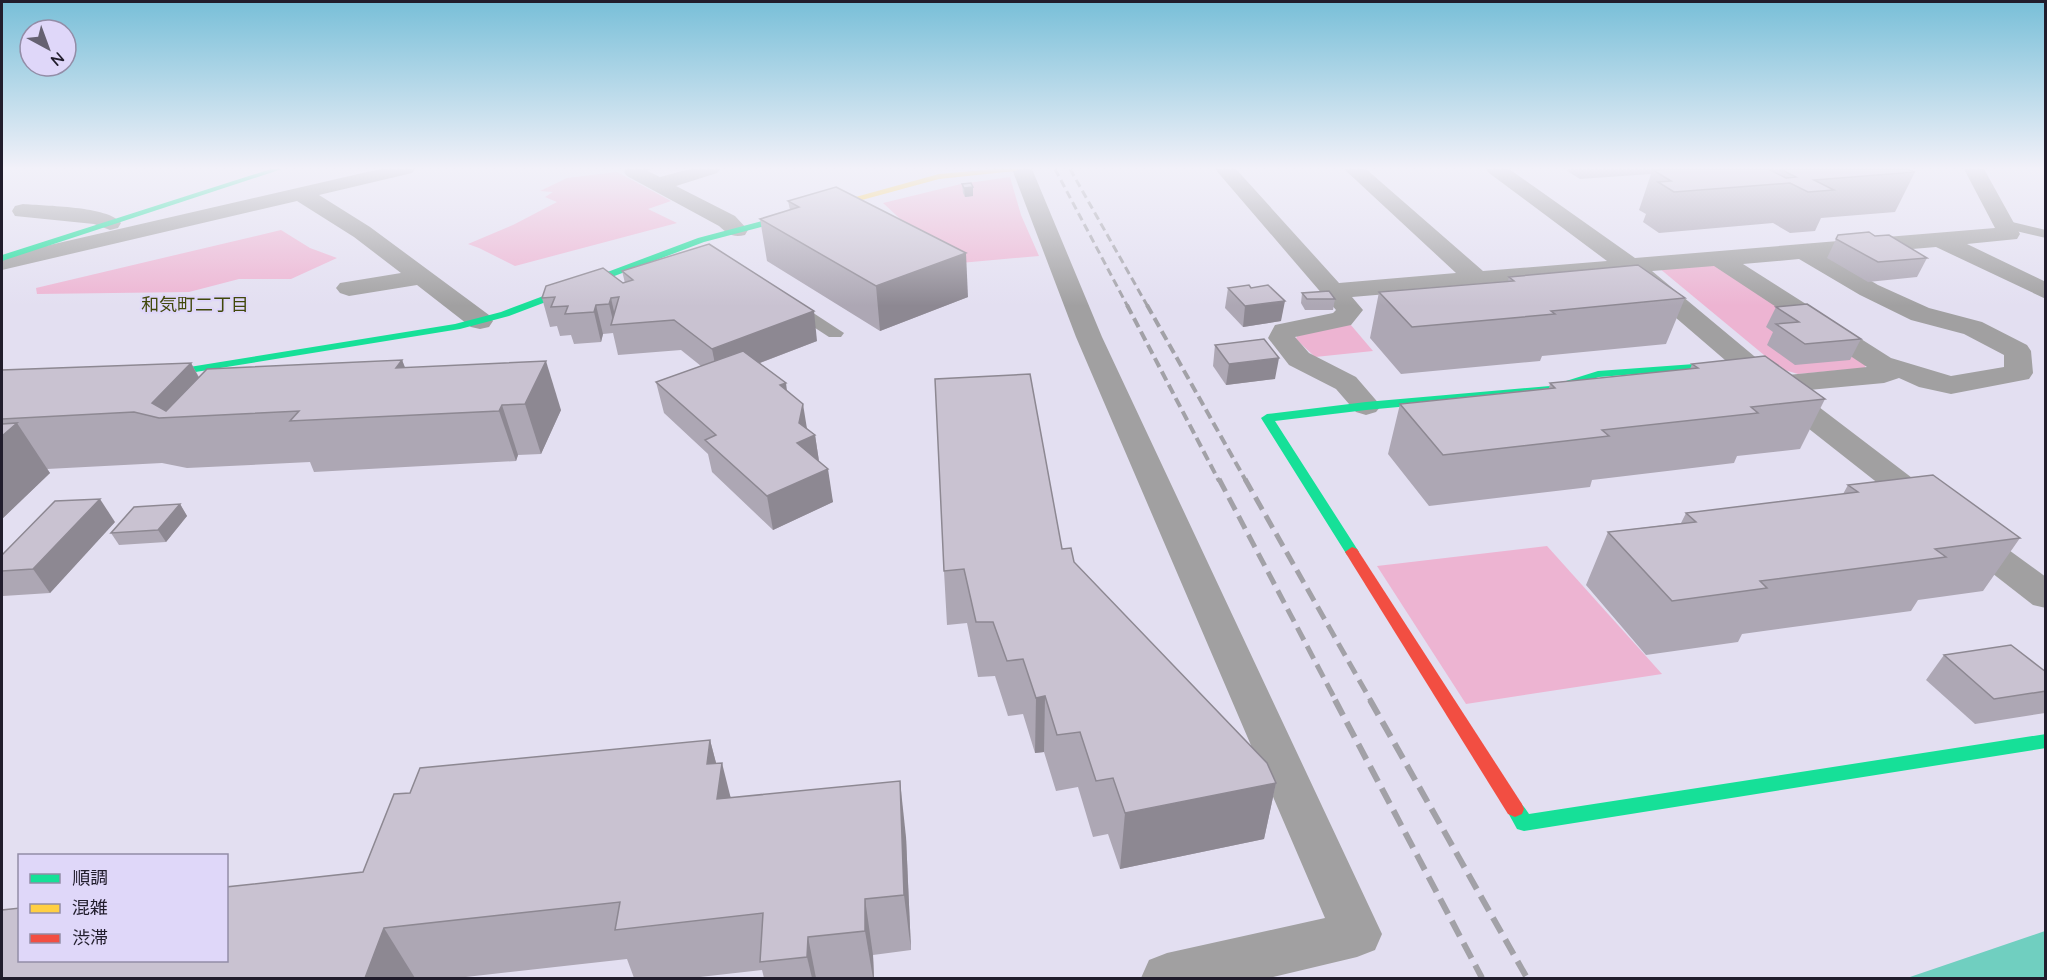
<svg xmlns="http://www.w3.org/2000/svg" width="2047" height="980" viewBox="0 0 2047 980" font-family="Quicksand,'Noto Sans JP',sans-serif">
<style>
.green{fill:#edb4d2}
.water{fill:#70cfc0}
.lines{fill:none;stroke-linecap:round;stroke-linejoin:round}
.lane{fill:#a1a0a1;fill-rule:evenodd}
.street{fill:#a1a0a1;fill-rule:evenodd}
.fast{fill:#16e098;fill-rule:evenodd}
.slow{fill:#ffcf43;fill-rule:evenodd}
.jam{fill:#f24e42;fill-rule:evenodd}
.rail-far3{stroke:#a2a1a7;stroke-width:3;stroke-dasharray:8 4.5;stroke-linecap:butt}
.rail-far2{stroke:#a2a1a7;stroke-width:4;stroke-dasharray:10 5;stroke-linecap:butt}
.rail-far1{stroke:#a2a1a7;stroke-width:5;stroke-dasharray:14 7;stroke-linecap:butt}
.rail{stroke:#a2a1a7;stroke-width:6;stroke-dasharray:17 8;stroke-linecap:butt}
.wall{fill:#ada7b4}
.shaded-wall{fill:#8d8892}
.building{fill:#c9c2d1;stroke:#8d8892;stroke-width:1.5}
.labels{text-anchor:middle;stroke-width:4.5;stroke-linejoin:round;paint-order:stroke}
.far-neighbourhood-label{font-size:18px;fill:#41480b;stroke:#dfd7f9}
</style>
<rect width="100%" height="100%" fill="#e3dff1"/>
<g class="green">
<polygon points="617,172 671,201 648,209 677,223 515,266 479,248 468,244 513,225 557,202 545,197 553,192 540,191 567,178"/>
<polygon points="1010,177 1021,215 1039,256 949,264 883,203 961,184"/>
<polygon points="281,230 310,248 337,258 291,279 239,279 189,292 37,294 36,288"/>
<polygon points="1707,264 1721,267 1866,361 1865,368 1798,374 1781,369 1659,268"/>
<polygon points="1350,324 1373,351 1315,357 1296,339 1297,336"/>
<polygon points="1547,546 1662,674 1466,704 1377,566"/>
</g>
<polygon class="water" points="2045,931 2045,978 1907,978"/>
<g class="lines">
<g class="lane">
<polygon points="2004,220 2046,230 2046,238 1999,227 1997,224"/>
<polygon points="792,301 798,303 844,333 841,337 829,337 786,309 784,306 786,303"/>
</g>
<g class="street">
<polygon points="380,169 415,169 412,173 319,195 370,227 489,315 493,321 489,327 480,329 471,327 417,285 349,296 340,293 336,288 340,283 401,273 354,237 297,201 2,270 2,256"/>
<path d="M626 169H650L648 171 660 177 690 169H720L717 173 676 186 735 216 748 230 745 235C733 238 728 234 719 226L627 176 624 172Z"/>
<polygon points="1012,169 1032,169 1102,337 1382,934 1375,950 1357,957 1269,978 1141,978 1149,960 1167,953 1325,918 1076,337"/>
<path d="M1215 169H1236L1339 283 1456 273 1344 169H1366L1483 271 1607 261 1489 173 1486 169H1509L1635 258 1995 228 1964 169H1984L2020 234 2017 239 1967 244 2046 282V299L1936 247 1829 256 1878 285 1929 308 1982 322 2027 345 2031 351 2033 373 2029 379 1951 394 1919 387 1899 378 1884 383 1798 391 1941 500 1946 507 1941 514 1929 517 1917 514 1761 391 1625 274 1352 297 1363 310 1351 325 1295 337 1309 353 1356 377 1381 406 1376 412 1366 415 1356 412 1336 389 1289 365 1268 338 1275 325 1333 313 1336 310ZM1799 259 1860 295 1911 320 1964 334 2004 355V367L1951 376 1891 358 1743 264ZM1714 266 1867 367 1778 376 1652 271Z"/>
<path d="M23 204C44 206 109 206 121 223L118 228 110 230 94 224 15 216 12 211 15 206Z"/>
<polygon points="1968,526 1980,529 2046,577 2046,608 2033,605 1956,545 1951,537 1956,529"/>
</g>
<g class="fast">
<polygon points="271,169 282,169 2,261 2,255"/>
<polygon points="770,219 773,220 773,224 704,242 509,316 460,329 177,375 150,375 144,372 150,369 177,369 455,324 501,312 698,238"/>
<polygon points="1736,361 1740,362 1740,366 1599,377 1551,393 1366,410 1275,421 1359,552 1352,557 1347,555 1261,418 1267,414 1366,402 1550,386 1598,371"/>
<path d="M2046 734V748L1524 831 1517 829 1506 809 1508 804C1520 800 1523 805 1529 814Z"/>
</g>
<polygon class="slow" points="995,169 1019,169 1015,171 939,179 770,225 765,222 939,174"/>
<polygon class="jam" points="1352,547 1357,549 1522,804 1524,809 1522,814 1515,817 1508,814 1345,552"/>
<g class="rail-far3">
<polyline points="1055,169 1128,307"/>
<polyline points="1070,169 1148,307"/>
</g>
<g class="rail-far2">
<polyline points="1127,305 1219,481"/>
<polyline points="1147,305 1246,481"/>
</g>
<g class="rail-far1">
<polyline points="1219,479 1336,701"/>
<polyline points="1245,479 1371,701"/>
</g>
<g class="rail">
<polyline points="1335,700 1482,978"/>
<polyline points="1370,700 1527,978"/>
</g>
</g>
<g class="wall">
<polygon points="1568,169 1907,169 1915,172 1895,212 1821,218 1815,231 1790,233 1773,223 1659,233 1643,222 1646,214 1639,210 1651,174 1580,179 1567,171"/>
<polygon points="962,184 973,196 965,197 963,193"/>
<polygon points="788,201 968,297 880,331 767,261 760,219 790,210"/>
<polygon points="1838,235 1875,236 1927,258 1917,277 1868,282 1827,258"/>
<polygon points="622,271 817,341 760,363 787,391 807,428 815,435 819,461 833,502 773,530 712,472 708,454 664,413 656,382 701,366 681,350 618,355 613,333 603,334 601,342 574,344 571,335 560,336 557,326 550,327 542,298 625,283"/>
<polygon points="1509,277 1685,298 1666,344 1542,356 1540,361 1401,374 1370,338 1379,292 1508,281"/>
<polygon points="1228,288 1281,321 1243,327 1225,308"/>
<polygon points="1302,293 1335,299 1333,310 1305,310 1301,303"/>
<polygon points="1776,307 1861,339 1850,360 1795,365 1767,345 1773,332 1766,327"/>
<polygon points="1215,345 1275,379 1226,385 1213,366"/>
<polygon points="402,360 405,368 561,410 541,454 518,455 516,461 314,472 310,462 187,468 162,463 47,469 50,473 2,519 2,370 191,363 199,377"/>
<polygon points="1692,364 1825,399 1800,449 1737,456 1734,463 1592,480 1590,487 1429,506 1388,454 1400,404 1549,388 1550,383 1690,369"/>
<polygon points="1848,485 2020,538 1983,591 1918,600 1911,611 1742,634 1738,642 1646,655 1586,585 1608,532 1681,523 1686,513 1843,494"/>
<polygon points="180,504 187,516 166,542 119,545 111,533"/>
<polygon points="115,522 50,593 3,596 2,594 2,555"/>
<polygon points="1062,549 1276,783 1264,839 1120,869 1108,834 1093,837 1078,787 1056,791 1044,752 1035,753 1023,714 1008,716 995,676 978,677 967,623 947,625 944,571"/>
<polygon points="1944,655 2046,672 2046,711 2045,713 1975,724 1926,680"/>
<polygon points="710,740 716,763 731,798 906,837 911,950 873,955 874,978 764,978 762,970 691,978 634,978 627,959 457,978 2,978 363,872 410,793"/>
</g>
<g class="shaded-wall">
<polygon points="973,187 973,196 965,197 964,188"/>
<polygon points="966,253 968,297 880,331 876,286"/>
<polygon points="611,298 617,325 614,325 609,304"/>
<polygon points="1285,301 1281,321 1243,327 1245,306"/>
<polygon points="596,305 603,334 601,342 594,312"/>
<polygon points="814,311 817,341 718,379 712,349"/>
<polygon points="1279,358 1275,379 1226,385 1229,364"/>
<polygon points="402,360 421,408 396,368"/>
<polygon points="546,361 561,410 541,454 525,404"/>
<polygon points="191,363 217,412 160,418 152,403"/>
<polygon points="786,383 790,414 780,385"/>
<polygon points="803,404 808,435 815,435 820,468 797,443 799,423"/>
<polygon points="502,405 518,455 516,461 499,411"/>
<polygon points="17,423 50,473 2,519 2,436"/>
<polygon points="828,469 833,502 773,530 767,496"/>
<polygon points="100,499 115,522 50,593 33,569"/>
<polygon points="180,504 187,516 166,542 158,530"/>
<polygon points="1045,696 1044,752 1035,753 1036,698"/>
<polygon points="710,740 720,778 722,763 736,819 732,855 707,764"/>
<polygon points="900,781 906,837 911,950 904,895"/>
<polygon points="1276,783 1264,839 1120,869 1125,813"/>
<polygon points="865,899 873,955 874,978 873,978 865,931"/>
<polygon points="384,928 415,978 365,978"/>
<polygon points="808,937 816,978 812,978 807,957"/>
</g>
<g class="building">
<polygon points="1672,169 1768,169 1786,178 1796,177 1780,169 1907,169 1915,172 1814,180 1834,190 1808,192 1790,183 1674,192 1658,182 1671,181 1653,170"/>
<polygon points="971,183 973,187 964,188 962,184"/>
<polygon points="836,187 966,253 876,286 760,219 799,207 788,201"/>
<polygon points="1869,232 1875,236 1889,235 1927,258 1878,262 1836,239 1838,235"/>
<polygon points="709,244 814,311 712,349 674,320 611,325 619,297 611,298 609,304 596,305 594,312 565,314 568,306 551,307 555,297 542,298 546,286 603,268 623,283 633,280 622,271"/>
<polygon points="1638,265 1685,298 1551,311 1555,314 1412,327 1379,292 1514,281 1509,277"/>
<polygon points="1249,285 1251,288 1268,285 1285,301 1245,306 1228,288"/>
<polygon points="1329,291 1335,299 1307,299 1302,293"/>
<polygon points="1807,304 1861,339 1805,344 1776,324 1799,322 1776,307"/>
<polygon points="1264,339 1279,358 1229,364 1215,345"/>
<polygon points="743,351 786,383 780,385 803,404 799,423 815,435 797,443 828,469 767,496 705,440 716,435 656,382"/>
<polygon points="1765,356 1825,399 1751,407 1758,413 1602,430 1609,436 1443,455 1400,404 1555,388 1550,383 1698,368 1692,364"/>
<polygon points="402,360 396,368 546,361 525,404 502,405 499,411 290,421 299,411 159,418 134,412 2,419 2,370 191,363 152,403 166,411 207,369"/>
<polygon points="1030,374 1062,549 1071,548 1074,562 1267,763 1276,783 1125,813 1113,778 1096,781 1080,732 1057,735 1045,696 1036,698 1023,659 1007,661 993,622 976,622 964,569 944,571 935,379"/>
<polygon points="17,423 2,436 2,424"/>
<polygon points="1933,475 2020,538 1935,549 1946,557 1760,581 1767,588 1672,601 1608,532 1696,522 1686,513 1858,492 1848,485"/>
<polygon points="100,499 33,569 2,571 2,555 55,501"/>
<polygon points="180,504 158,530 111,533 134,507"/>
<polygon points="2011,645 2046,672 2046,691 1994,699 1944,655"/>
<polygon points="710,740 707,764 722,763 717,799 900,781 904,895 865,899 865,931 808,937 807,957 760,962 763,913 615,930 620,902 384,928 365,978 2,978 2,910 20,908 20,960 226,960 226,887 363,872 394,794 410,793 420,768"/>
</g>
<linearGradient id="sky" x2="0" y2="1"><stop stop-color="#78bfd8"/><stop offset="0.55" stop-color="#f2f1f9"/><stop offset="1" stop-color="#f2f1f9" stop-opacity="0"/></linearGradient>
<rect width="2047" height="306" fill="url(#sky)"/>
<g class="labels">
<g class="far-neighbourhood-label">
<text x="195" y="311">和気町二丁目</text>
</g>
</g>
<rect width="2047" height="980" fill="none" stroke="#211d2c" stroke-width="6"/>
<rect x="18" y="854" width="210" height="108" fill="#dfd7f9" stroke="#938da7" stroke-width="1.5"/>
<rect x="30" y="874" width="30" height="9" fill="#16e098" stroke="#938da7" stroke-width="1.5"/>
<text x="72" y="884" font-size="18" fill="#211d2c">順調</text>
<rect x="30" y="904" width="30" height="9" fill="#ffcf43" stroke="#938da7" stroke-width="1.5"/>
<text x="72" y="914" font-size="18" fill="#211d2c">混雑</text>
<rect x="30" y="934" width="30" height="9" fill="#f24e42" stroke="#938da7" stroke-width="1.5"/>
<text x="72" y="944" font-size="18" fill="#211d2c">渋滞</text>
<g transform="translate(48 48) rotate(139)"><circle r="28" fill="#dfd7f9" stroke="#938da7" stroke-width="1.5"/>
<path d="M0-4.5L10 22L0 15L-10 22Z" fill="#656171"/>
<text y="-9" font-size="16" font-weight="bold" text-anchor="middle" fill="#211d2c">N</text>
</g>
</svg>
